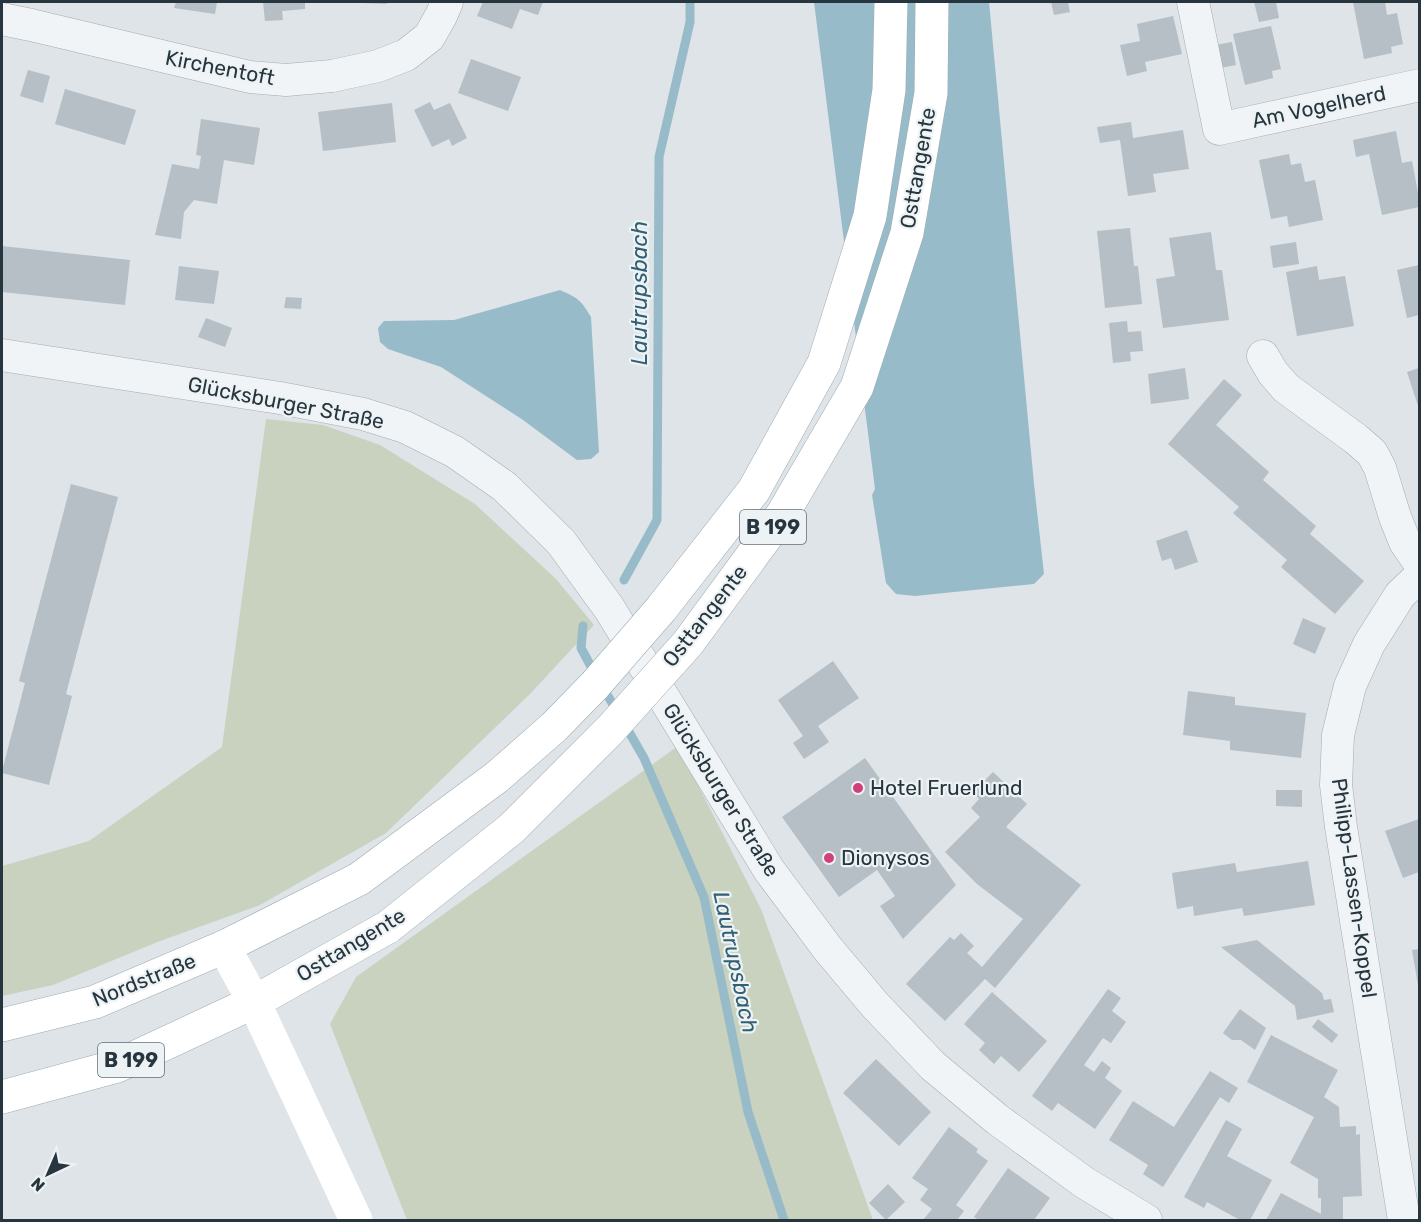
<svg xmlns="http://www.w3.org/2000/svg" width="1421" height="1222" viewBox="0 0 1421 1222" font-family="Rubik,sans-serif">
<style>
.green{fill:#c8d2bf}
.water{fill:#98bbc9}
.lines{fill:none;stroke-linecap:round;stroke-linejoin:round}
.stream{stroke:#98bbc9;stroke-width:9}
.building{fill:#b5bfc5}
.street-casing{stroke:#a3acb2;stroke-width:33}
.primary-casing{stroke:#9dacb4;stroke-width:34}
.street{stroke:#f1f4f6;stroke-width:32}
.secondary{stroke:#fff;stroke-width:33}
.primary{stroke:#fff;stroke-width:33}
.primary-bridge-casing{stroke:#9dacb4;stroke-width:34;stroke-linecap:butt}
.primary-bridge{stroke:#fff;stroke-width:33}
.poi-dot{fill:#d04079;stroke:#edf3f5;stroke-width:2}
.labels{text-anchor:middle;stroke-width:4.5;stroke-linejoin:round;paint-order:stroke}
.shield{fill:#edf3f5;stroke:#626e76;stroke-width:1.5}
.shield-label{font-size:20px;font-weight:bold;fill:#27353f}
.street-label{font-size:21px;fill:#27353f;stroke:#edf3f5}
.poi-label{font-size:21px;fill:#27353f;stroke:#edf3f5;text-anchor:start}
.water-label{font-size:22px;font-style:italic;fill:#315f73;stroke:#edf3f5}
</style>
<rect width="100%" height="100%" fill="#dee4e8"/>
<g class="green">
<polygon points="266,419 323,425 380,445 475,504 556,579 594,625 530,694 386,833 260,905 160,941 53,985 2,996 2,866 89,841 222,747"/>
<polygon points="678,746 761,909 873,1220 407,1220 330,1024 356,977"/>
</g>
<g class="water">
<polygon points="814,2 989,2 1034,484 1044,574 1034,584 915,596 896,594 886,583 872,495 875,489"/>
<path d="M560 290C578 298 581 300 591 317L599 452 591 459 577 460 523 420 441 367 388 349 380 342 378 328 384 321 454 320Z"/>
</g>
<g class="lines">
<g class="stream">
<polyline points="624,580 657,520 659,157 690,22 690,2"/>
<polyline points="583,626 581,648 595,674"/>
<polyline points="602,686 618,713"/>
<polyline points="625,725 644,758 704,897 748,1112 784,1220"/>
</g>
</g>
<g class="building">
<polygon points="176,2 217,2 215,14 174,8"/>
<polygon points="263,2 305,2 305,9 282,11 283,20 265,21"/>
<polygon points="363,2 387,2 387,4 363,3"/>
<polygon points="483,2 543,2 538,15 520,9 512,29 477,16"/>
<polygon points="1051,2 1068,2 1070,12 1054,15"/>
<polygon points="1254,2 1276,2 1279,18 1259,22"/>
<polygon points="1353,2 1385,2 1387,15 1397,13 1403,44 1391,47 1392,53 1364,59"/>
<polygon points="1173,16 1182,54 1145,62 1147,71 1127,76 1120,45 1140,41 1137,24"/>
<polygon points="1271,26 1281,69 1272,71 1273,78 1245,85 1233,34"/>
<polygon points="1232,42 1236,65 1220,68 1216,45"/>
<polygon points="471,59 521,77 508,111 458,93"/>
<polygon points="28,70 50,76 43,103 20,96"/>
<polygon points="65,89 136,110 125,145 55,124"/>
<polygon points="430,102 434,110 450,103 467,138 452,146 449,139 432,147 414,110"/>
<polygon points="392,103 396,142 323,151 318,112"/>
<polygon points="201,119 260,128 254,165 224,160 217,204 194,200 184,212 181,239 155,235 172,164 199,169 201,156 196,155"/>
<polygon points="1131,122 1133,138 1183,130 1189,169 1153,174 1156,192 1128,196 1120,140 1100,143 1097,127"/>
<polygon points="1396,131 1402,163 1412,161 1419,198 1419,207 1382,215 1369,154 1356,157 1353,140"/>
<polygon points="1289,154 1291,165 1301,163 1305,182 1315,180 1323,220 1289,227 1287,216 1271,219 1259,160"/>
<polygon points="1130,228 1134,266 1138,266 1142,304 1105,308 1097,231"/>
<polygon points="1211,232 1216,270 1222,270 1229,320 1163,328 1156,279 1175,276 1169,238"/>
<polygon points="1296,242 1299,264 1273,268 1270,246"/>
<polygon points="2,246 130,260 125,305 2,292"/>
<polygon points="1419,265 1419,315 1407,318 1397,270"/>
<polygon points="179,266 219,271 214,304 175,300"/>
<polygon points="1317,266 1319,280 1345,276 1354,326 1297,336 1286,272"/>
<polygon points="286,297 302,298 301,309 284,308"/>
<polygon points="206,318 232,328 225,347 198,337"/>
<polygon points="1127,321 1128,332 1141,331 1143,351 1130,352 1131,361 1113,363 1109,323"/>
<polygon points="1185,368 1189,399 1151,404 1148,374"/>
<polygon points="1419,368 1419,409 1407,372"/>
<polygon points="1224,379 1242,395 1216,425 1269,472 1263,480 1316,526 1310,534 1364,581 1335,614 1281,567 1287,560 1233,513 1239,507 1168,444"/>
<polygon points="71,484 118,497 66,694 72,696 49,785 2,773 2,771 25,683 19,681"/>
<polygon points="1187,530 1198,562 1175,570 1171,558 1162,561 1156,541"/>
<polygon points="1303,618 1326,628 1315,654 1293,644"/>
<polygon points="833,661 859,698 818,726 829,742 804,759 793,743 803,736 778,700"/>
<polygon points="1188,691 1235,697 1235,705 1306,713 1301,758 1230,750 1230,741 1183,735"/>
<polygon points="865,758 956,885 903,939 880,906 895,896 877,870 839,897 782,817"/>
<polygon points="993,772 1027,804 1006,827 1081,885 995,988 985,979 945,1021 906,984 950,937 954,940 961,933 974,946 967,953 982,967 1023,919 977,884 945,852 980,817 971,808 979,799 973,792"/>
<polygon points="1276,790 1302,790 1302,807 1276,806"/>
<polygon points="1419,819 1419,872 1403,878 1385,831"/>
<polygon points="1308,861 1315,905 1244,916 1242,908 1194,916 1193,906 1177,909 1172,873 1235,863 1237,872"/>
<polygon points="1257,940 1322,993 1324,1000 1331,999 1334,1012 1297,1020 1295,1006 1221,947"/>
<polygon points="1419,949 1419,985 1418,985 1412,950"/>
<polygon points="1108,989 1121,998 1112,1011 1126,1022 1111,1043 1103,1038 1084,1065 1094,1072 1102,1061 1111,1068 1105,1078 1122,1091 1095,1129 1058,1103 1052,1111 1032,1096"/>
<polygon points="992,992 1047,1041 1019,1072 1001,1056 994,1064 979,1050 985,1043 964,1024"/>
<polygon points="1240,1009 1266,1028 1255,1050 1241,1040 1232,1040 1223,1033"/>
<polygon points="1318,1019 1338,1035 1332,1043 1312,1027"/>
<polygon points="1271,1035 1338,1070 1324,1097 1339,1107 1340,1127 1356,1126 1356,1135 1360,1134 1360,1150 1362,1196 1343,1197 1343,1220 1266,1220 1281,1193 1321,1214 1321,1198 1318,1198 1318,1179 1290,1163 1314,1117 1247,1082"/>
<polygon points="876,1059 931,1112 899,1146 843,1093"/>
<polygon points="1210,1071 1238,1088 1229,1103 1220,1097 1163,1187 1143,1174 1148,1165 1109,1140 1133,1101 1174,1127"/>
<polygon points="1226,1120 1242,1129 1227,1156 1272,1180 1250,1220 1240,1220 1207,1202 1204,1208 1184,1197"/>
<polygon points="949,1127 978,1149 976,1152 988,1161 956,1205 964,1211 957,1220 923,1220 932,1209 920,1200 928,1189 912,1178"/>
<polygon points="1008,1168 1050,1198 1034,1220 979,1220 974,1217"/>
<polygon points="888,1184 905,1202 886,1220 869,1203"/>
</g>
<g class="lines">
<defs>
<g id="street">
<polyline points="1193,2 1219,129 1420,85"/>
<polyline points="2,19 31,25 250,77 286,80 332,76 378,66 406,55 429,37 441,16 447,2"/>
<polyline points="2,355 280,398 363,414 405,427 455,452 505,487 561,542 609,608 769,870 828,949 875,1005 933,1066 998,1120 1085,1183 1146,1220"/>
<polyline points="1263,356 1273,373 1286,388 1356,439 1372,453 1380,468 1395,517 1405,542 1420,564"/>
<polyline points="1404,1220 1341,827 1336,785 1338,735 1350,686 1369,644 1400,595 1420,576"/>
</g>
<g id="primary">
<polyline points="2,1025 95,1002 224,947 359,879 497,777 554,727 595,685"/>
<polyline points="2,1097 117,1066 254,1002 388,927"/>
</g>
</defs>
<use href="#street" class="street-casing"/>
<use href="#primary" class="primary-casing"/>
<use href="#street" class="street"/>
<polyline class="secondary" points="224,947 254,1002 356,1220"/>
<use href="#primary" class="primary"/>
<defs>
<g id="primary-bridge">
<polyline points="595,685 661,609 754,490 824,363 870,216 889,90 891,2"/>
<polyline points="388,927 511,829 610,730 688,643 782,515 857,387 907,233 931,93 932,2"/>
</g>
</defs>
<use href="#primary-bridge" class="primary-bridge-casing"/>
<use href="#primary-bridge" class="primary-bridge"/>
</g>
<g class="poi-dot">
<circle cx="858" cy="788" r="6"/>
<circle cx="829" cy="858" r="6"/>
</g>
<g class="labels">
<g class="shield">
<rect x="740" y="510" width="66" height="34" rx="4.5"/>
<rect x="98" y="1043" width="66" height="34" rx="4.5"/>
</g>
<g class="shield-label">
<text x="773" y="534">B 199</text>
<text x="131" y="1067">B 199</text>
</g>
<g class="street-label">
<text transform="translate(220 68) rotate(11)" y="7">Kirchentoft</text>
<text transform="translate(1319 107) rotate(-12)" y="7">Am Vogelherd</text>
<text transform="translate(918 168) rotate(-80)" y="7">Osttangente</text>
<text transform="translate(286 403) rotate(11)" y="7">Glücksburger Straße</text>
<text transform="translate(705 616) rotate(-52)" y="7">Osttangente</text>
<text transform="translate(721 790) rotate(58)" y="7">Glücksburger Straße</text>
<text transform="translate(1354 888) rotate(82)" y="7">Philipp-Lassen-Koppel</text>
<text transform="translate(351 945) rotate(-31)" y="7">Osttangente</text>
<text transform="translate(144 980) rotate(-22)" y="7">Nordstraße</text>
</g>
<g class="poi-label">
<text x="870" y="795">Hotel Fruerlund</text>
<text x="841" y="865">Dionysos</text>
</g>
<g class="water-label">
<text transform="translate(639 293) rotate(-90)" y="8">Lautrupsbach</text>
<text transform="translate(736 962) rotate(78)" y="8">Lautrupsbach</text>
</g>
</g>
<rect width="1421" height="1222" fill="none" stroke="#27353f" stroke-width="6"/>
<g transform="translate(48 1174) rotate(224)" stroke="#edf3f5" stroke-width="4.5" paint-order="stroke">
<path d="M0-4.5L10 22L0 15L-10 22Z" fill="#27353f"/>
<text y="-9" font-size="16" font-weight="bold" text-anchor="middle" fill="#27353f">N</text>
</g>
</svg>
